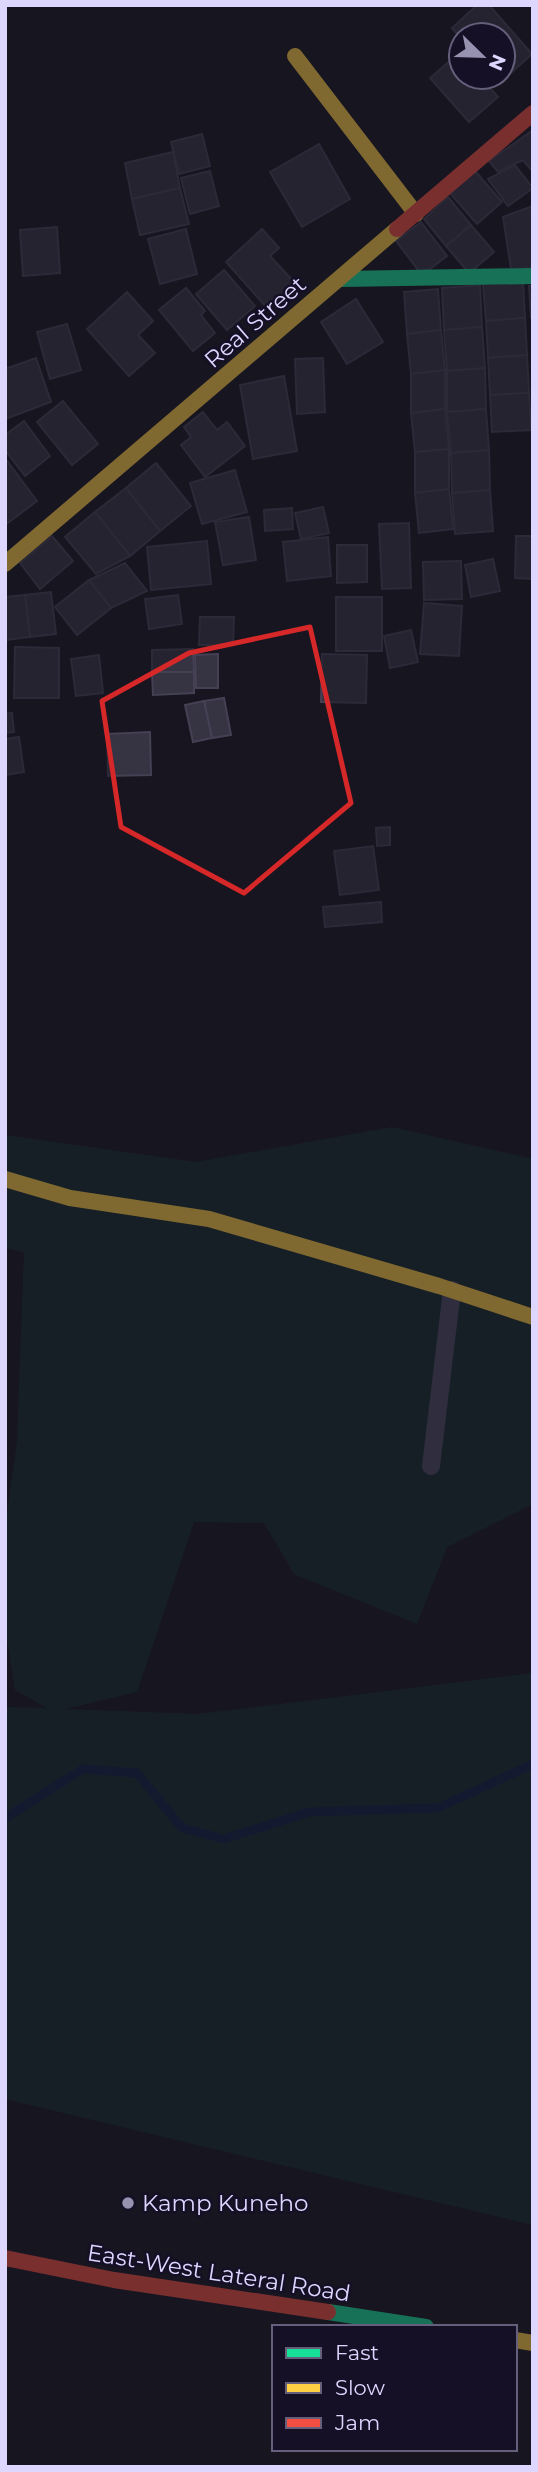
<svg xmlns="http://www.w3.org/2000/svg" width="538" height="2472" viewBox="0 0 538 2472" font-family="Montserrat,sans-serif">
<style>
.green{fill:#142c2e}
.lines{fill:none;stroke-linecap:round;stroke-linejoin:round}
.stream{stroke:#0f1f44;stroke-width:9}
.building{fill:#363343;stroke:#454054;stroke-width:2}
.lane{stroke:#4c4a62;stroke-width:18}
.fast{stroke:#16e098;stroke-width:16}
.slow{stroke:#ffcf43;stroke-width:16}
.jam{stroke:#f24e42;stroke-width:16}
.marked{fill:none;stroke:#d62828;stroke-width:5;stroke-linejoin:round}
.poi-dot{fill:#9892b1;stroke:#151026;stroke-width:2.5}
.labels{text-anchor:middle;stroke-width:5;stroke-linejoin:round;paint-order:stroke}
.street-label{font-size:23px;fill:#ddd6fe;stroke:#151026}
.poi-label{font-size:23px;fill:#ddd6fe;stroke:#151026;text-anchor:start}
</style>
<rect width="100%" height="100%" fill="#181521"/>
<polygon class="green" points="392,1127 533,1159 533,1504 447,1547 417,1624 294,1574 264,1523 194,1522 137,1692 65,1709 198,1714 533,1673 533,2225 5,2099 5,1707 47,1708 15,1690 7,1639 5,1528 17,1441 24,1252 5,1248 5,1135 196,1162"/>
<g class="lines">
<polyline class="stream" points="5,1818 83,1769 137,1773 182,1828 224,1839 309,1812 438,1808 533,1764"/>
</g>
<g class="building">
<polygon points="477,5 489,5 532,54 500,83 494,77 503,77 503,35 461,35 461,39 452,28"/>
<polygon points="459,53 461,56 461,77 480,77 498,97 469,122 430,78"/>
<polygon points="533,130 533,172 523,160 498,172 489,161"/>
<polygon points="202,134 210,166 179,174 171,142"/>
<polygon points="319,144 350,199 302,227 270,172"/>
<polygon points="173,152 180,188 132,199 125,163"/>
<polygon points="515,165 533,188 508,206 488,179"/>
<polygon points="210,171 219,206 190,214 181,178"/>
<polygon points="475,171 502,202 477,224 450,193"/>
<polygon points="180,188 189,224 140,235 132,199"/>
<polygon points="448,197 471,225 446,246 424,219"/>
<polygon points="533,206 533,268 511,269 503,217"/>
<polygon points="421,222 447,256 422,275 396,241"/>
<polygon points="471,225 494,252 469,273 446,246"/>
<polygon points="57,227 60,273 23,276 20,230"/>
<polygon points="186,229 197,274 160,284 148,239"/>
<polygon points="262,229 279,248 270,256 296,284 268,309 226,262"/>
<polygon points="224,270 255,306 227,330 196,294"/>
<polygon points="523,281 525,318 486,321 483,283"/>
<polygon points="480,285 482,327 444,330 442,288"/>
<polygon points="529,286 533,286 533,318 531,318"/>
<polygon points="186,288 205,311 201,315 215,333 193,351 159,310"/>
<polygon points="438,289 441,330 407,334 404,292"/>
<polygon points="127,292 153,321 138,335 155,353 129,376 87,329"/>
<polygon points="356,299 383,342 347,364 321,322"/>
<polygon points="525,318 527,355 488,358 486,321"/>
<polygon points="67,324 81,370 50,379 37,332"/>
<polygon points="482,327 485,368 447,371 444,330"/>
<polygon points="441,330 445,370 411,374 407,334"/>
<polygon points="527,355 529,393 490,395 488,358"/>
<polygon points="36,358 51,402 5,419 5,369"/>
<polygon points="323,358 325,412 297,414 295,359"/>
<polygon points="485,368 486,409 447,412 447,371"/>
<polygon points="445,370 445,409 411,413 411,374"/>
<polygon points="284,376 297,451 253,459 240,385"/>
<polygon points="529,393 531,430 492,432 490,395"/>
<polygon points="63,401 98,444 72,465 37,422"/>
<polygon points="445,409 449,449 415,452 411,413"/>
<polygon points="486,409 489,450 451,453 447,412"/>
<polygon points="203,412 217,430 227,422 245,446 205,477 181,445 191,437 184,427"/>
<polygon points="24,421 50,456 25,476 5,450 5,435"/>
<polygon points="449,449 449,489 415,493 415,452"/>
<polygon points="489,450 490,490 452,493 451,453"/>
<polygon points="5,458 37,501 5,525"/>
<polygon points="156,463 191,506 160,531 126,488"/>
<polygon points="235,470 247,512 202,524 190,483"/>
<polygon points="126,488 160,531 130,556 95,512"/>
<polygon points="449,489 453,529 419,533 415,493"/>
<polygon points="490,490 493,531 455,534 452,493"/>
<polygon points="323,507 329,533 301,539 295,513"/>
<polygon points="292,508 293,529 265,531 264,510"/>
<polygon points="95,512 130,556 96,574 65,537"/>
<polygon points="249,517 256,560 223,565 215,522"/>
<polygon points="409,523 411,588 382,589 379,524"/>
<polygon points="52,536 73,561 40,589 20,563"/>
<polygon points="516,536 533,536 533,579 515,578"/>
<polygon points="328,537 331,576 287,581 283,542"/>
<polygon points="207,541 211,584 151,590 147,547"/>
<polygon points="337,545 367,545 367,582 337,583"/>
<polygon points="493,559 500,591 471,597 465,565"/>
<polygon points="461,561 462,599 424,600 423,562"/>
<polygon points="125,563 147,591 111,608 89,580"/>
<polygon points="89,580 111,608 77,635 55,607"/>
<polygon points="51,592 56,634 30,637 25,595"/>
<polygon points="25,595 30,637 5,640 5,597"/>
<polygon points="178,595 182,624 149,629 145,599"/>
<rect x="336" y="597" width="46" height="54"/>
<polygon points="424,603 462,606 459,656 420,654"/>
<polygon points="200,617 234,617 233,645 199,645"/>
<polygon points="411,630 418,662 390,668 384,636"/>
<polygon points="15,647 59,648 59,698 14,698"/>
<polygon points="193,649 194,672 152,672 152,650"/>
<polygon points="218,654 218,688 196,688 195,655"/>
<polygon points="322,654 367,655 366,703 321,702"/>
<polygon points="99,655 103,693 76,696 71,659"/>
<polygon points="152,672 194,672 194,693 153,695"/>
<polygon points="224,698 231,735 212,738 204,701"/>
<polygon points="204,701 212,738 193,742 185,705"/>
<polygon points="12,713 14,732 5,733 5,714"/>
<polygon points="150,732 151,775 108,776 107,734"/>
<polygon points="19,737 24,772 5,775 5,739"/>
<polygon points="390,827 390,845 377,846 376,828"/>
<polygon points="373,846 379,890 340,895 334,851"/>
<polygon points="381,902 382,922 325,927 323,907"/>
</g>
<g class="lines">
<polyline class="lane" points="431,1466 452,1290"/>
<g class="fast">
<polyline points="340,279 533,276"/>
<polyline points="328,2312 426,2327"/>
</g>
<g class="slow">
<polyline points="295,56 416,214"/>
<polyline points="5,564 397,229"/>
<polyline points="5,1179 70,1198 209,1219 439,1286 533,1317"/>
<polyline points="515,2340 533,2343"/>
</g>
<g class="jam">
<polyline points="397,229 533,113"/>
<polyline points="5,2258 114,2280 328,2312"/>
</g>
</g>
<path d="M0 0H538V2472H0ZM310 627 351 803 244 893 121 827 102 701 189 653Z" fill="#181521" fill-opacity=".55" fill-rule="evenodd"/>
<path class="marked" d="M310 627 351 803 244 893 121 827 102 701 189 653Z"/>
<circle class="poi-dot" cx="128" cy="2203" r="7"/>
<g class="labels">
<g class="street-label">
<text transform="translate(255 322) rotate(-41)" y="8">Real Street</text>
<text transform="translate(219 2273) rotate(9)" y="8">East-West Lateral Road</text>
</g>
<g class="poi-label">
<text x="142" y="2211">Kamp Kuneho</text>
</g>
</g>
<rect width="538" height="2472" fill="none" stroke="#ddd6fe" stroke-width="14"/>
<rect x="272" y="2325" width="245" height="126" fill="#151026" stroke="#655f7c" stroke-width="2"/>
<rect x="286" y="2348" width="35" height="10" fill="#16e098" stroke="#655f7c" stroke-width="2"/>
<text x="335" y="2360" font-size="21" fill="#ddd6fe">Fast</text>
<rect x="286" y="2383" width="35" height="10" fill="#ffcf43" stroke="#655f7c" stroke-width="2"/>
<text x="335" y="2395" font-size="21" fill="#ddd6fe">Slow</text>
<rect x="286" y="2418" width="35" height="10" fill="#f24e42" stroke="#655f7c" stroke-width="2"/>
<text x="335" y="2430" font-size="21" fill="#ddd6fe">Jam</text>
<g transform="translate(482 56) rotate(113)"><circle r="33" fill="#151026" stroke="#655f7c" stroke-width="2"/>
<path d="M0-5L12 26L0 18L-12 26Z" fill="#9892b1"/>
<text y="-10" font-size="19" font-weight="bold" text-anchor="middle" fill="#ddd6fe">N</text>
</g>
</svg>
